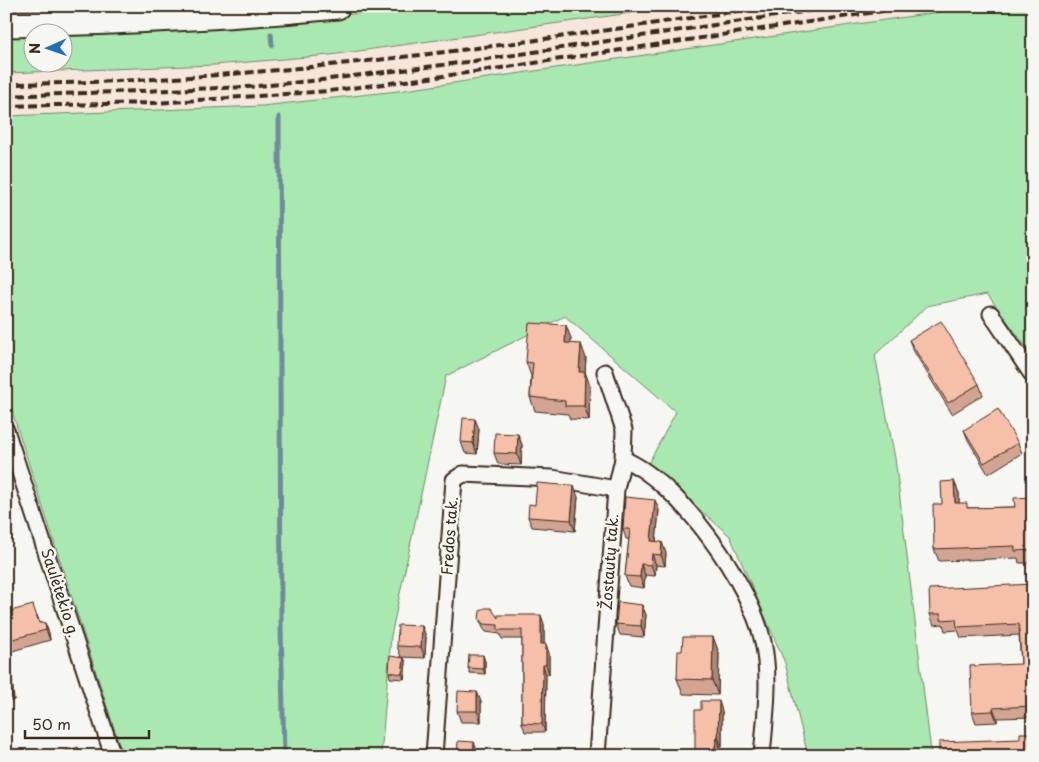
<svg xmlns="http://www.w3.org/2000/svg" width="1039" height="762" viewBox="0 0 1039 762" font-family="'Playpen Sans',sans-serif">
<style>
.built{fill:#f6e6dc}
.green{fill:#a9e8b0;stroke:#728967}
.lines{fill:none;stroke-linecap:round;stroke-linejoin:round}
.stream{stroke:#6f8a9c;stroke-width:5}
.street-casing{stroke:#3b2a1e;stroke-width:19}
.primary-casing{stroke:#3b2a1e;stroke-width:29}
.street{stroke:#f6f6f2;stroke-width:15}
.primary{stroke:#f6f6f2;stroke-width:25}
.rail{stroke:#3b2a1e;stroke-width:4;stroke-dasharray:8 4;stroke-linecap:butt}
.wall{fill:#d4a492;stroke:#3b2a1e}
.shaded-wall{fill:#ac8677;stroke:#3b2a1e}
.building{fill:#f6bfaa;stroke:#3b2a1e}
.labels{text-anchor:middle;stroke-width:5;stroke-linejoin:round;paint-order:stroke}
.street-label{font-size:15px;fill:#3b2a1e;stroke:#f6f6f2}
</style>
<rect width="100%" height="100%" fill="#f6f6f2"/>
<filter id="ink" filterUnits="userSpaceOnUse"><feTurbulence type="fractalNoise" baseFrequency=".02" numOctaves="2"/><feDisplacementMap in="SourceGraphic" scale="10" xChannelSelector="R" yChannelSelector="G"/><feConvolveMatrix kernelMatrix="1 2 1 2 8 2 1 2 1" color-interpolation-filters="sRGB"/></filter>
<g filter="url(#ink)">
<polygon class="built" points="681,6 981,6 398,91 262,106 6,116 6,73 214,65 330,55"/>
<g class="green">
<polygon points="6,6 215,6 177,9 6,11"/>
<polygon points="453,6 681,6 330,55 214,65 6,73 6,34 32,34 32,62 62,62 63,33 117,33"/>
<polygon points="981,6 1033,6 1033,356 987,294 927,306 875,355 895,458 931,752 929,756 808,756 785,663 730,536 648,464 676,412 565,316 446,376 391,636 381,756 123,756 10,405 6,404 6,116 262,106 398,91"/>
</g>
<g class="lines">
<g class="stream">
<polyline points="271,34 272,45"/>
<polyline points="279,117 281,626 284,756"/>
</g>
<defs>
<g id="street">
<polyline points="991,314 1033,376"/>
<polyline points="6,430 113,756"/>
<path d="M623 459C678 481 751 584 763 642 771 679 765 718 762 756"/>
<polyline points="434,756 454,480 463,474 552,478 616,489"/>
<polyline points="597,756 616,489 623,459 624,430 605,372"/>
</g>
<path id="primary" d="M6 24C117 22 226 17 337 6"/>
</defs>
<use href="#street" class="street-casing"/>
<use href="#primary" class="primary-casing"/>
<use href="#street" class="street"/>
<use href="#primary" class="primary"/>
<g class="rail">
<path d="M6 84C264 82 517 44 771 6"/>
<polyline points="6,96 248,87 321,80 467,62 842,6"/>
<polyline points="6,106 156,103 329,91 474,72 916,6"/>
</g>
</g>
<g class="wall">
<polygon points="571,338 570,343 586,358 585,372 590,386 589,420 570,419 568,414 535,411 530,397 531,376 526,362"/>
<polygon points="909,340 979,384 983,395 952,414 913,350"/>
<polygon points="479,429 477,454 465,453 461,442"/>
<polygon points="964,430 1018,443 1022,453 988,474 968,440"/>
<polygon points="518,434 522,445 521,465 498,464 494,453"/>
<polygon points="954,481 959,493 959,503 969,508 1015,507 1033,497 1033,563 1019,563 1018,558 939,561 934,549 942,504"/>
<polygon points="578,497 575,531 532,527 528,517"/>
<polygon points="659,510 656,542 666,553 665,566 656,565 655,576 645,575 644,588 629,586 625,576 629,539 626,539 623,529"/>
<polygon points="1033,584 1033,717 997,718 997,722 976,723 972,712 1021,664 1019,635 961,638 958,630 945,631 943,624 934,625 930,614"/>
<polygon points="642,605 646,615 644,637 620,635 616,624"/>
<polygon points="37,615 40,623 45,623 49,633 50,640 9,652 14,700 6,701 6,627 11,627"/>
<polygon points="498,618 544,624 544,644 549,653 549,674 546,674 545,732 525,732 522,723 522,639 502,639 500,634 486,632 483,628 479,619"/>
<polygon points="422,626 426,637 425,658 401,657 397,646"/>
<polygon points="713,637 719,653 718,695 683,694 677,679 682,651"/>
<polygon points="404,658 406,663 404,679 390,678 389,672"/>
<polygon points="485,661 485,674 470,673 468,668"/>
<polygon points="477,692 481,702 481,722 461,722 457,711"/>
<polygon points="701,710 722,711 722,747 695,755"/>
</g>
<g class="shaded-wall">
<polygon points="566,325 571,338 570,357 565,343"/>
<polygon points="581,344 586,358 584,386 579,372"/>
<polygon points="585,372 590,386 589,420 584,406"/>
<polygon points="475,419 479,429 477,454 473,443"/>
<polygon points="518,434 522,445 521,465 517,454"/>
<polygon points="954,481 959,493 959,515 955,503"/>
<polygon points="574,486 578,497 575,531 571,520"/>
<polygon points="655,500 659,510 655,552 651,541"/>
<polygon points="662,542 666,553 665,566 661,555"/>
<polygon points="652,554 656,565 655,576 651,565"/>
<polygon points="641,564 645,575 644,588 640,577"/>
<polygon points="642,605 646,615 644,637 641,626"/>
<polygon points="541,615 544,624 544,653 541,644"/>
<polygon points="45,623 49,633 50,640 46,630"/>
<polygon points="422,626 426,637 425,658 421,647"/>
<polygon points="713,637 719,653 718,695 712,680"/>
<polygon points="546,644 549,653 549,674 546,665"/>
<polygon points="6,646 9,652 14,700 10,690 6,655"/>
<polygon points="483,655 485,661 485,674 483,669"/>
<polygon points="404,658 406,663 404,679 402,674"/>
<polygon points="543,665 546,674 545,732 542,724"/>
<polygon points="477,692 481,702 481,722 477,711"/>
<polygon points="719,701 722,711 722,747 718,737"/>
<polygon points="993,708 997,718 997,722 993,711"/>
<polygon points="717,737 720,747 719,756 713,756"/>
<polygon points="474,742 478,753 477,756 473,756"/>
</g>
<g class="building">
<polygon points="941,321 979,384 948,403 909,340"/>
<polygon points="529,323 566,325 565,343 581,344 579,372 585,372 584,406 565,406 565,401 530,397 533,363 526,362"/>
<polygon points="998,409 1018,443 984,463 964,430"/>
<polygon points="463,418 475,419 473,443 461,442"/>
<polygon points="495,433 518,434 517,454 494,453"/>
<polygon points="954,481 955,503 967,503 967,508 1015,507 1014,498 1033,497 1033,552 1031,550 1015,551 1015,546 934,549 933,504 942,504 941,482"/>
<polygon points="537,483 574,486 571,520 528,517 529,504 535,505"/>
<polygon points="625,497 655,500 651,541 662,542 661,555 652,554 651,565 641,564 640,577 625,576 630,529 623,529"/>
<polygon points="1033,584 1033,706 993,708 993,711 972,712 970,666 1021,664 1019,624 957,627 956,619 941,620 941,614 930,614 929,589"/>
<polygon points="618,602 642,605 641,626 616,624"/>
<polygon points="33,605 39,623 45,623 46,630 6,641 6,627 11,627 7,612"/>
<polygon points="485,608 491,608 498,618 498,615 541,615 541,644 546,644 546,665 543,665 542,724 522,723 522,630 498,630 498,625 483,624 479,619 480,611"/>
<polygon points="398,625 422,626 421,647 397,646"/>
<polygon points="683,637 713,637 712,680 677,679 678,651 682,651"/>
<polygon points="6,655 10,690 6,690"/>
<polygon points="469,655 483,655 483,669 468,668"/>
<polygon points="390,656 404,658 402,674 389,672"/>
<polygon points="458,691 477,692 477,711 457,711"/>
<polygon points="701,701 719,701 718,737 717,737 713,756 689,756 689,754 695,755 695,710 701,710"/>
<polygon points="1020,733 1033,733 1033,756 939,756 939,742 1020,739"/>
<polygon points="458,741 474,742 473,756 457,756"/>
<polygon points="78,747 81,756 61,756 60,753"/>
</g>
</g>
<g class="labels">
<g class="street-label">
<text transform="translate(450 536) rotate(-86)" y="5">Fredos tak.</text>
<text transform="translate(610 562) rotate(-86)" y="5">Žostautų tak.</text>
<text transform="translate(60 593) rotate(72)" y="5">Saulėtekio g.</text>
</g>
</g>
<rect width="1039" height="762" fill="none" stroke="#f6f6f2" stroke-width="25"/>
<rect x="12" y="12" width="1014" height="737" fill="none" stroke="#3b2a1e" stroke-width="2" filter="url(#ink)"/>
<g transform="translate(48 48) rotate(268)"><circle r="24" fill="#f6f6f2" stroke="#aba49d"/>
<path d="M0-4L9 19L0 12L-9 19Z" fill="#1f6fb2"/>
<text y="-8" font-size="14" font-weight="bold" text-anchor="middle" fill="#3b2a1e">N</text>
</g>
<path d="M25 730v8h124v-8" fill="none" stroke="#3b2a1e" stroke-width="2.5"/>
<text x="32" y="730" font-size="15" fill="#3b2a1e" stroke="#f6f6f2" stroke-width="4" paint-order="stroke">50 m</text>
</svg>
